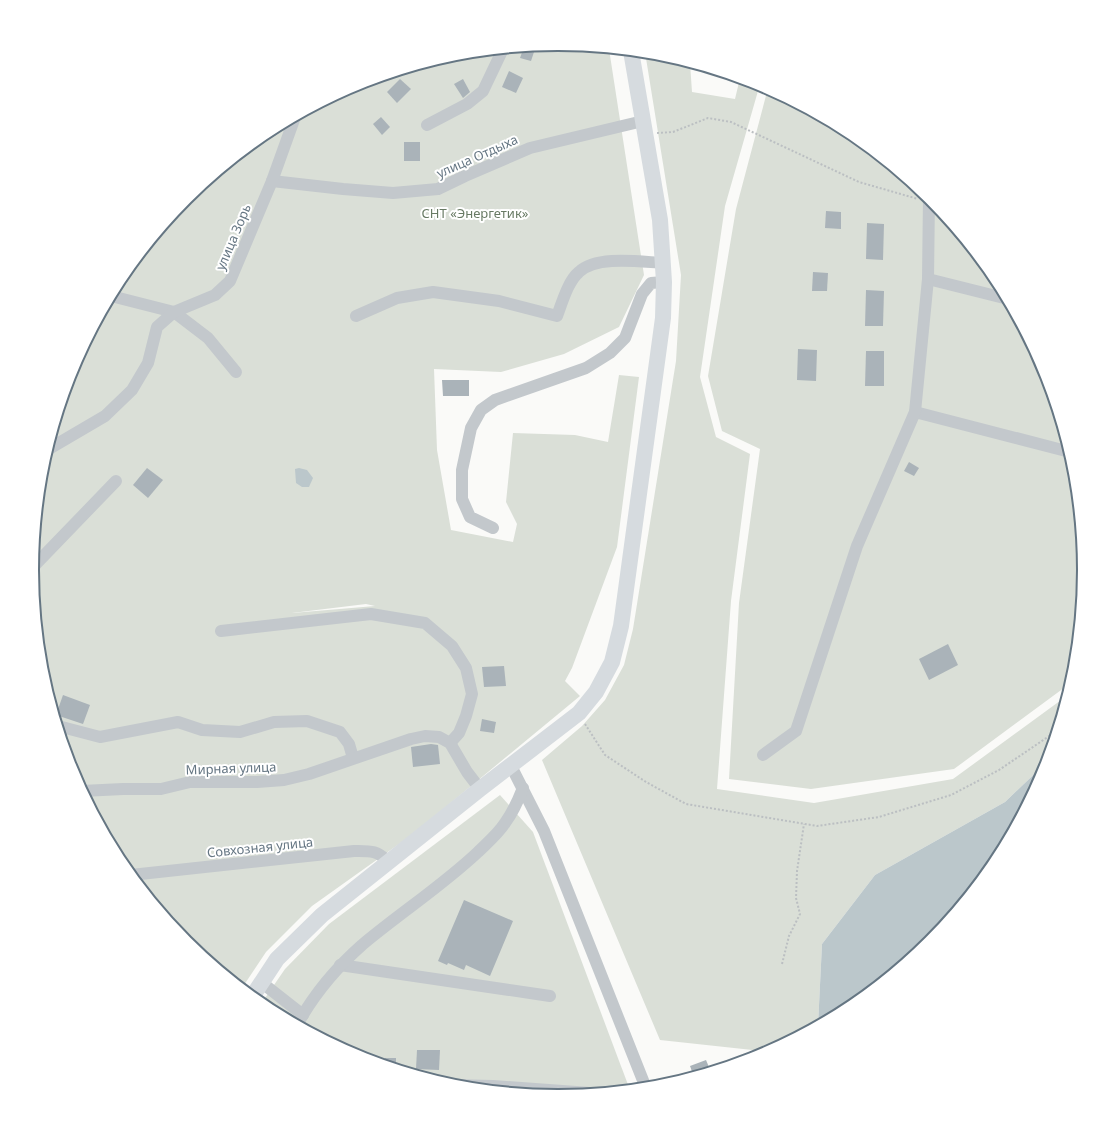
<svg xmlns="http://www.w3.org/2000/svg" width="1117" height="1141" viewBox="0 0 1117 1141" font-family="'Noto Sans',sans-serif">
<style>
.green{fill:#dadfd7;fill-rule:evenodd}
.water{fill:#bbc7cb}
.building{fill:#aab3b9}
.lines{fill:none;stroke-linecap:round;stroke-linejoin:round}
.path{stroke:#bbbfc2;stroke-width:2;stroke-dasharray:2 2;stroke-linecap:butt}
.minor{stroke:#c3c8cc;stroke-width:12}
.major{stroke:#d6dbdf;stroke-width:16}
.labels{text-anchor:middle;stroke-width:4;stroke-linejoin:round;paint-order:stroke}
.street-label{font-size:13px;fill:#657683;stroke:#fff}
.park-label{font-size:13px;fill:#687a64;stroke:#fff}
.rim{fill:none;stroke:#657683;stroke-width:2}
</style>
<rect width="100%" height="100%" fill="#fafaf8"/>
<g class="green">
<path d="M559 44 609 49 644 275 619 327 564 354 501 372 434 369 437 450 451 530 513 542 517 524 506 502 513 433 575 435 608 442 619 375 639 377 617 547 572 668 565 681 580 696 413 834 312 906 266 952 242 988 186 943 121 863 72 772 42 673 32 570 42 468 72 369 121 278 186 198 266 133 357 84 456 54ZM366 604 375 606 292 613Z"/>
<polygon points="645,52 661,54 690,63 692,92 735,99 740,78 760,84 725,206 700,377 716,437 750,454 731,601 717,789 814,803 953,779 1068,695 1048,761 1005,802 875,875 822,944 818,1026 770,1052 660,1040 542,760 582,726 605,700 624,665 633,629 676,361 681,275"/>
<polygon points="768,88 851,133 931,198 996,278 1045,369 1075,468 1085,571 1075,673 1072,682 954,769 811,789 729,779 739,603 760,449 722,431 708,376 736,209"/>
<polygon points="500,795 533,832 630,1090 558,1097 456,1087 357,1057 266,1008 261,1004 285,969 329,924"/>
</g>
<g class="water">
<polygon points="299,468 307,470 313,478 309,487 302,487 296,483 295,469"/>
<polygon points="1048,761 1045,772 996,863 931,943 851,1008 818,1026 822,944 875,875 1005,802"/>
</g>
<g class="building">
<polygon points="536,46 531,61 520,58 524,47"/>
<polygon points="509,71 523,78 516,93 502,87"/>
<polygon points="400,79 411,89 397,103 387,92"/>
<polygon points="463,79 470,92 463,98 454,84"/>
<polygon points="381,117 390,127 382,135 373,124"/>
<rect x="404" y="142" width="16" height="19"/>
<polygon points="826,211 841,212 841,229 825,228"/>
<polygon points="867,223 884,224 883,260 866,259"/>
<polygon points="813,272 828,273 827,291 812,291"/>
<polygon points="866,290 884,291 883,326 865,326"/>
<polygon points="798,349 817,350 816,381 797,380"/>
<polygon points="866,351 884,351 884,386 865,386"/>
<polygon points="442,380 469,380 469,396 443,396"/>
<polygon points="909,462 919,468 914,476 904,471"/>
<polygon points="147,468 163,480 148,498 133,485"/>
<polygon points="948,644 958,665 929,680 919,659"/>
<polygon points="504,666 506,686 484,687 482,667"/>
<polygon points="63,695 90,705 83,724 56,715"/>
<polygon points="482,719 496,722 494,733 480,731"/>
<polygon points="431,744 438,745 440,764 413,767 411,747"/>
<polygon points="464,900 513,921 490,976 466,965 464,970 448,963 447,965 438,961"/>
<polygon points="417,1050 440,1050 439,1070 416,1069"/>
<polygon points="385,1058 396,1058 396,1069 385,1065"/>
<polygon points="706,1060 711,1072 694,1077 690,1066"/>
</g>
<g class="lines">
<g class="path">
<polyline points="657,133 673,132 708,118 731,122 859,182 918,199"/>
<polyline points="585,724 605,755 646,782 686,804 817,826 879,817 951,795 999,770 1058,730"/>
<polyline points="782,964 789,936 800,914 796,898 797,871 804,824"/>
</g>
<g class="minor">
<polyline points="427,125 467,104 483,91 503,49"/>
<polyline points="272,181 343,189 393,193 438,189 465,176 530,148 643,121"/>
<polyline points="928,279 1008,299"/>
<polyline points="111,296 174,312 208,338 236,372"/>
<path d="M356 316 397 298 433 292 499 301 557 316C562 303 568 281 579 272 597 255 641 262 664 263"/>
<polyline points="915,412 1070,452"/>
<polyline points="47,450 105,416 132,390 148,363 157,327 174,312 215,295 230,281 272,181 295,117"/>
<polyline points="493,528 470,517 462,499 462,470 471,428 481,410 495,400 586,368 610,353 625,338 642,294 651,283 664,282"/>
<polyline points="32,568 116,481"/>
<polyline points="221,631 371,614 425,623 452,646 466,668 472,694 466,716 459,733 450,743"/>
<polyline points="58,726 100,737 178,722 202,730 240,732 274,722 307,721 340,732 349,744 353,758"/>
<polyline points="763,755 796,731 857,546 915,412 928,279 929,197"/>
<polyline points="511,766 544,831 646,1088"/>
<polyline points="82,791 123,789 161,789 190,782 257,782 284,780 309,774 411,739 425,736 439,737 450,743 467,772 480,789"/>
<path d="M131 875 354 851C371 851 376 850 389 862"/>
<polyline points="340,965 550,996"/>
<polyline points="261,982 303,1015"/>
<path d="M297 1025C314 994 336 968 362 945 400 913 442 886 478 852 487 843 498 834 505 823 513 812 518 801 523 788"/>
<polyline points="450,1085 493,1086 590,1093"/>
</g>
<polyline class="major" points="252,997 277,959 322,915 480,789 579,713 596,692 612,662 621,626 663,318 664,282 660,220 631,51"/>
</g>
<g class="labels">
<g class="street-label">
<text transform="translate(477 156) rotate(-24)" y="5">улица Отдыха</text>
<text transform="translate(233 237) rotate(-67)" y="5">улица Зорь</text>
<text transform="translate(231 768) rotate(-2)" y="5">Мирная улица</text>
<text transform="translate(260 847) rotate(-6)" y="5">Совхозная улица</text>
</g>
<g class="park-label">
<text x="475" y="218">СНТ «Энергетик»</text>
</g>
</g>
<path d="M0 0H1117V1141H0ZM39 570a519 519 0 1 1 1038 0a519 519 0 1 1-1038 0Z" fill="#fff" fill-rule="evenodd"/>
<path class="rim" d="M39 570a519 519 0 1 1 1038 0a519 519 0 1 1-1038 0Z"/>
</svg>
